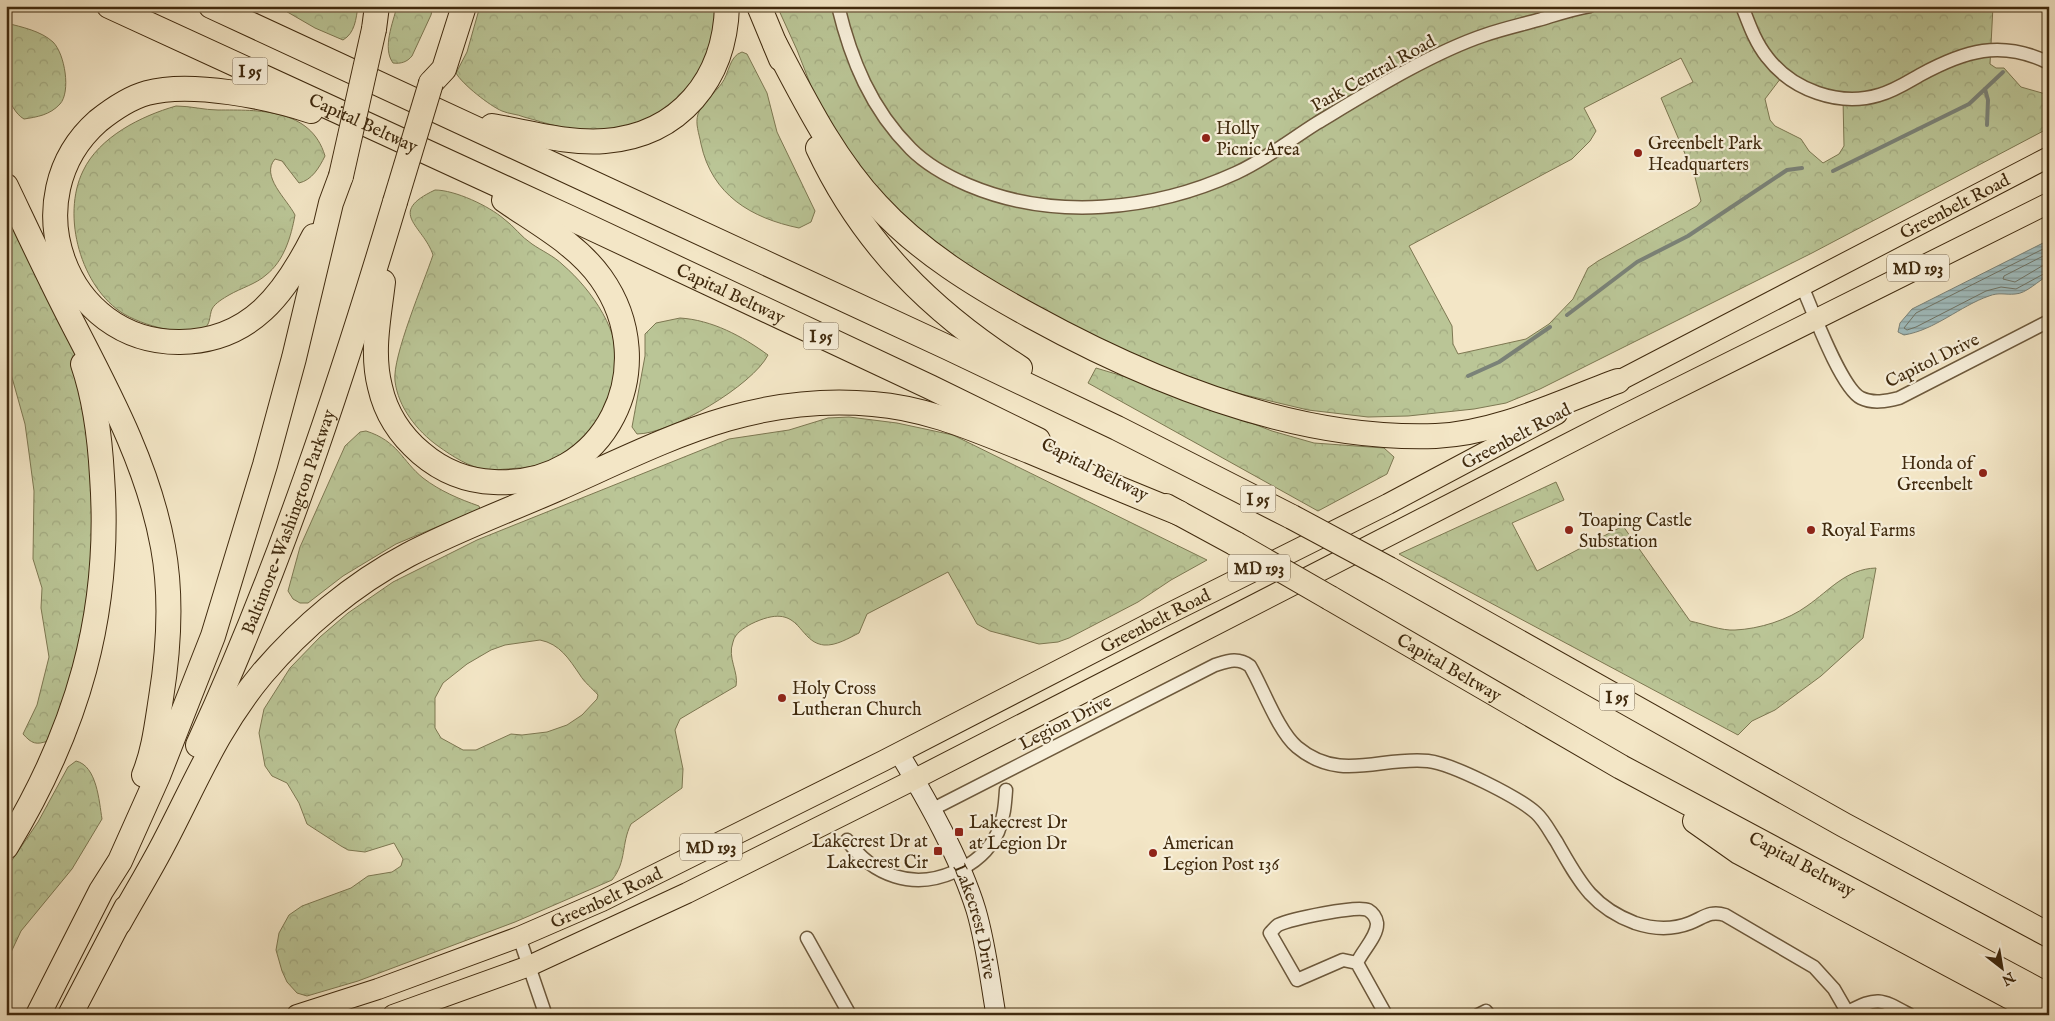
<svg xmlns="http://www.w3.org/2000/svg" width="2055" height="1021" viewBox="0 0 2055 1021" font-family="'IM FELL English',serif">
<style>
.forest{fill:url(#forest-crowns);stroke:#7d7852;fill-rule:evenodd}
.water{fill:url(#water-rules);stroke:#7a8278}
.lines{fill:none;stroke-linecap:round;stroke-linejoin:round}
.shore{stroke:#707466;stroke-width:1}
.stream{stroke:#7a8278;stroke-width:4}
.street-casing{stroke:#6d593c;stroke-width:15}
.secondary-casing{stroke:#402a0e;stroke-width:21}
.primary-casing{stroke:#402a0e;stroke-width:22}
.highway-casing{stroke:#402a0e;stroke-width:26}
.street{stroke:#f7efda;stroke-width:12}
.secondary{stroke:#f7efda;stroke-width:19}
.primary{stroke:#f3e6c6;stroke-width:20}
.highway{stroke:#f3e6c6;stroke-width:24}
.highway-bridge-casing{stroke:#402a0e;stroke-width:26;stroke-linecap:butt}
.highway-bridge{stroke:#f3e6c6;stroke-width:24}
.poi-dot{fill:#8f2418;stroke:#f7efda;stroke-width:2}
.labels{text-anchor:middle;stroke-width:4.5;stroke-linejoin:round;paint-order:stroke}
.shield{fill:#f7efda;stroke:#77654b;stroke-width:1}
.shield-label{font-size:16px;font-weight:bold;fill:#402a0e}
.street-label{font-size:18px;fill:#402a0e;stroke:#f7efda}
.poi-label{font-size:18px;fill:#402a0e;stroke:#f7efda;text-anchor:start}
</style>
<defs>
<pattern id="forest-crowns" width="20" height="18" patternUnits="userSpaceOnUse" patternTransform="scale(1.25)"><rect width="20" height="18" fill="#bac596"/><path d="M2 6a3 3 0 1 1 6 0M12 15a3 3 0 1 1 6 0" fill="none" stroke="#a1a980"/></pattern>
<pattern id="water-rules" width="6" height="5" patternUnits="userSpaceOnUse" patternTransform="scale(1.25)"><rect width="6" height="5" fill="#a0bdbf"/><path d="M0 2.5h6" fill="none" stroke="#849a9a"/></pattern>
</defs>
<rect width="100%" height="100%" fill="#f3e6c6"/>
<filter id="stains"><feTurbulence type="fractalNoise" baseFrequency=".004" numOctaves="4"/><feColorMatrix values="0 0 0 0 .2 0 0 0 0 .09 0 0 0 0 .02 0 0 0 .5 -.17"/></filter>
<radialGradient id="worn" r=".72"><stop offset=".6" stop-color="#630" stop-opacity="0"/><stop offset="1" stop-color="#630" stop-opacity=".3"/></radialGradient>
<g class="forest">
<path d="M277 6H358C356 19 355 33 343 40L315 28Z"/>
<path d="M397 6H433L431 15 412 56C407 62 401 64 393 63 382 48 393 23 397 6Z"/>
<path d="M480 6H715C718 77 663 133 591 131 569 131 546 123 524 117 517 114 509 114 502 111 490 106 462 84 456 73L467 52Z"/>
<path d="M777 6H1993L1990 64 1996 68H2004L2021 87 2049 95V128L1812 253 1540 389 1506 403 1474 409 1408 416 1368 417 1308 410 1220 389 1157 366 1093 337 1022 300 950 254 908 223 847 156 813 91 797 50ZM1681 58 1693 82 1661 98 1695 177 1701 201 1697 206 1598 261 1588 268 1573 299 1549 324 1526 339 1458 354 1453 344 1452 326 1409 246 1572 159 1590 141 1596 131 1584 108ZM1784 74 1843 99 1844 146 1839 154 1823 163 1809 151 1801 139 1775 126 1770 120 1765 99Z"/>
<path d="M6 23C22 27 41 31 53 42 65 54 71 92 60 104 50 115 37 117 24 119 15 114 10 102 6 93Z"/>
<path d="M742 52 747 54 767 93 777 132 815 211 811 222 799 228C751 218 712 195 701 144 699 133 695 124 698 114 702 103 715 93 722 83 729 74 729 56 742 52Z"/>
<path d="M176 106C191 106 204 110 218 110 258 110 311 108 325 156 319 168 312 180 299 183L282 161 275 159C260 176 287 199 295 215 291 237 284 261 266 275 256 284 241 288 229 295 224 298 215 303 212 309 209 316 211 325 203 329 194 334 180 331 170 330 154 327 138 322 124 314 81 288 61 216 83 171 99 137 141 116 176 106Z"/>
<path d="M6 186 60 298 96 420 94 628 48 741C36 745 32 744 23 734L37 705 49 657 41 608 42 588 33 559 34 491 29 453 25 424 6 356Z"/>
<path d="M435 190C455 190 489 206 504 219 514 226 521 237 532 244 542 251 554 256 563 265 592 290 622 333 617 373 613 409 581 448 548 462 535 467 520 468 507 469 501 469 494 471 488 470 470 468 452 456 438 446 417 431 398 407 395 381 392 357 424 282 433 255 423 225 386 213 435 190Z"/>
<path d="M680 318C712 320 742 336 768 355 753 385 671 434 637 434L632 427 645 356V334L656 323Z"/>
<polygon points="1096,368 1153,385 1272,431 1314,443 1384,448 1394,457 1387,474 1318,511 1088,383"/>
<path d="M849 417 897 423 953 435 1207 560 1171 580 1138 602 1069 638 1058 642 1039 644 990 631 977 624 948 572 867 614 859 633C849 638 836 646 824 645 796 642 802 599 751 624 744 628 735 633 733 642 727 658 739 672 736 686L680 719 675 730 683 769 682 788 631 824C621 844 627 861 612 880L515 922 358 981 307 996 297 993 287 982 282 971 276 950 279 933 289 915 302 906 351 888 368 876 392 872 401 866 403 859 394 843 365 852 348 850 341 846 307 824 299 803 287 783 272 776 265 766 259 733 264 709 290 668 320 637 348 613 393 582 477 540 729 439 789 430 828 418ZM540 640C560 644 569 659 580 675 584 682 592 688 598 695L597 699 582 715 567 725 547 732 522 735 511 734 476 750H463L441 738 435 728V698L443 683 467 664 491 650 505 645Z"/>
<path d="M366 431C398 441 402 461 423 478 440 491 459 499 479 506L480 509 396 544 343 576 308 603H300L293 599 288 591 300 547 345 446 360 432Z"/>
<path d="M1556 482 1564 500 1512 523 1537 571 1623 526 1690 621C1704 624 1722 631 1735 630 1759 629 1788 620 1807 606 1830 590 1846 569 1876 568L1863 638 1821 676 1775 710 1752 721 1738 735 1399 554Z"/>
<path d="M76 761C97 766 99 801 102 819L72 869 21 931 6 963V869L38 822 68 767Z"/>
</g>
<path class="water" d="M2049 240V275C2039 280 2026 294 2015 294 2005 295 1999 292 1989 296 1960 306 1935 330 1904 335L1898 332 1900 323 1912 309Z"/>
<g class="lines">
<g class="shore">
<polyline points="2049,246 1916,313 1904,328 1907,330 1916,327 1986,291 2001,287 2016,289 2049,271"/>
<polyline points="2049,253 2004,276 2003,279 2015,282 2042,266 2049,264"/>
</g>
<g class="stream">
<polyline points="1985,89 1988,100 1987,125"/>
<polyline points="1833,171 1969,104 2003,72"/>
<polyline points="1567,315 1637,262 1688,236 1787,170 1802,168"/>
<polyline points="1468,376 1499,362 1550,327"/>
</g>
<defs>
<g id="street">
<path d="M838 6C851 60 871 109 911 149 927 165 947 176 968 185 1053 221 1153 211 1236 173 1265 160 1290 140 1317 123 1367 93 1431 53 1485 35 1502 29 1520 25 1538 20 1555 15 1572 9 1590 6"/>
<path d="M1742 6C1749 24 1755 42 1767 57 1792 90 1839 107 1879 95 1894 91 1906 83 1920 75 1964 51 2001 39 2049 63"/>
<path d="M1802 286C1812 309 1841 388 1861 398 1873 404 1887 401 1899 398L2049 321"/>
<path d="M931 810 1215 665C1228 661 1238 657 1250 666 1263 688 1278 731 1297 747 1340 783 1381 756 1428 761 1453 764 1518 797 1536 813 1544 820 1550 832 1556 841 1578 879 1590 906 1635 923 1653 929 1672 930 1690 923 1703 918 1710 910 1725 915L1814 967 1834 989 1849 1015"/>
<path d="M847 840C873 876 913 890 954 872 974 864 989 851 998 832 1004 818 1005 805 1006 790"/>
<polyline points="519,937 545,1013 542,1015"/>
<polyline points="807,938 850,1015"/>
<path d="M1357 963 1343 960 1297 980 1270 933C1273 930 1275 927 1278 925 1291 919 1357 905 1368 910 1373 913 1376 917 1377 923 1378 936 1362 951 1357 963L1386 1015"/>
<path d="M1848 1012C1878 996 1881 999 1910 1015"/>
<polyline points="1478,1015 1486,1011 1489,1015"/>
</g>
<g id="secondary">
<path id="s1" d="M899 753C927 800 960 858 976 910 986 944 990 980 996 1015"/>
</g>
<g id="primary">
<path id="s2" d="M1605 388 2049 157"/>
<path id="s3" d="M297 1015 378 989 519 937 602 901 883 761 1162 617 1388 504 1557 414"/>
<polyline points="393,1015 529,966 687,893 915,779 1614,420 2049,203"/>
</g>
<g id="highway">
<path id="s4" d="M109 6 568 217 930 387 1038 440"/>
<polyline points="211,6 949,348 1117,428 1292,517"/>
<polyline points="759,6 781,59"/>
<polyline points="374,29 377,6"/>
<path d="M775 44C805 101 833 158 877 205 920 252 976 286 1031 316 1151 382 1297 441 1436 436 1499 433 1560 402 1618 381"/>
<polyline points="431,83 444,69 464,6"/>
<path d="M311 111C269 97 191 81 147 93 129 98 113 109 98 121 12 197 64 343 180 342 251 341 285 293 314 236"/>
<path d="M492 126C528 132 568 144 605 141 680 135 725 79 727 6"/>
<path d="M818 148C863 244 931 311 1020 368"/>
<path d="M6 186C27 230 47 273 69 316 107 390 148 464 163 547 172 596 169 648 161 698 157 723 154 751 144 775"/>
<path d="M383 282C379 317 371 352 380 387 386 414 401 436 421 453 442 471 467 481 494 482 606 488 664 367 601 278 577 244 537 223 504 200"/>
<polyline points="1166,506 1236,544"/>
<polyline points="1389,569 1844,825 2049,935"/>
<path id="s5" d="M1330 598 1621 767 2049 996"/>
<path id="s6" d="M198 745C279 570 340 386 395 202"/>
<polyline points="1695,821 1739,852 2044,1015"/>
<path d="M6 847C77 730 112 614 102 476 100 439 95 399 83 364"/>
<path d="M119 923C134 896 150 870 164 843 196 782 217 728 262 674 302 627 353 584 408 555 456 530 507 511 557 489 665 441 751 393 873 404 928 408 978 431 1029 451 1079 472 1129 493 1179 513"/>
<polyline points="38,1015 101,891 120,861 158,776 213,636 265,465 294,358 331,203 341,176"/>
<polyline points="70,1015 126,908"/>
</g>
</defs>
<use href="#street" class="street-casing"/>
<use href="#secondary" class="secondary-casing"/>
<use href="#primary" class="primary-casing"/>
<use href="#highway" class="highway-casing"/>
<use href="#street" class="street"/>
<use href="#secondary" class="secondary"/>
<use href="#primary" class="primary"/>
<use href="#highway" class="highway"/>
<defs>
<g id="highway-bridge">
<polyline points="341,176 374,29"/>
<polyline points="395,202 431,83"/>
<polyline points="1292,517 1389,569"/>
<polyline points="1236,544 1330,598"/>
</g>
</defs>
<use href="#highway-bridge" class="highway-bridge-casing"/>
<use href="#highway-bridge" class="highway-bridge"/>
</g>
<g class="poi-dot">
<circle cx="1206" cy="138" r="5"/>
<circle cx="1638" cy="153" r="5"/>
<circle cx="1983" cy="473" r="5"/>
<circle cx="1569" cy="530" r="5"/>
<circle cx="1811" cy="530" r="5"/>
<circle cx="782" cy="698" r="5"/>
<rect x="954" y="827" width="10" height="10" rx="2.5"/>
<rect x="933" y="846" width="10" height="10" rx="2.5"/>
<circle cx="1153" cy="853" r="5"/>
</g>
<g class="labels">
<g class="shield">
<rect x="232.5" y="57.5" width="35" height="27" rx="4"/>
<rect x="1887" y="254.5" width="62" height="27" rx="4"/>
<rect x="803.5" y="322.5" width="35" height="27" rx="4"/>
<rect x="1240.5" y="485.5" width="35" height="27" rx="4"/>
<rect x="1228" y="554.5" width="62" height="27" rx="4"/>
<rect x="1599.5" y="683.5" width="35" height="27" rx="4"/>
<rect x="680" y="833.5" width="62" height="27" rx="4"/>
</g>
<g class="shield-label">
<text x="250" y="77">I 95</text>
<text x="1918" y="274">MD 193</text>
<text x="821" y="342">I 95</text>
<text x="1258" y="505">I 95</text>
<text x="1259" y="574">MD 193</text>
<text x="1617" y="703">I 95</text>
<text x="711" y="853">MD 193</text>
</g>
<g class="street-label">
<text transform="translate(1373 73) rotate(-29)" y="6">Park Central Road</text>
<text dy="6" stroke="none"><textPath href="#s4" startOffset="280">Capital Beltway</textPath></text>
<text dy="6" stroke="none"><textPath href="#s2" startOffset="394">Greenbelt Road</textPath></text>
<text dy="6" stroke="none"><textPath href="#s4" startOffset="685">Capital Beltway</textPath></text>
<text transform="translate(1932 360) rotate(-26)" y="6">Capitol Drive</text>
<text transform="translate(1516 436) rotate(-28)" y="6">Greenbelt Road</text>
<text transform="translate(1095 469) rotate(27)" y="6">Capital Beltway</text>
<text dy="6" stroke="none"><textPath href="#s6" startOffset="241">Baltimore-Washington Parkway</textPath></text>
<text dy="6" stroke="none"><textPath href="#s3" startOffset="946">Greenbelt Road</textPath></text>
<text dy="6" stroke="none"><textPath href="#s5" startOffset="138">Capital Beltway</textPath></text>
<text transform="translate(1065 722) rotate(-27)" y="6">Legion Drive</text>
<text dy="6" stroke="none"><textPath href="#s5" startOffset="542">Capital Beltway</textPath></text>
<text dy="6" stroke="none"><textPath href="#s3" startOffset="331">Greenbelt Road</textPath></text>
<text dy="6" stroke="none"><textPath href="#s1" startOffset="186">Lakecrest Drive</textPath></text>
</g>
<g class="poi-label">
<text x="1216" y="134">Holly<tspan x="1216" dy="21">Picnic Area</tspan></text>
<text x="1648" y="149">Greenbelt Park<tspan x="1648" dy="21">Headquarters</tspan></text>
<text x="1973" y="469" text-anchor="end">Honda of<tspan x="1973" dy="21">Greenbelt</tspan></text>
<text x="1579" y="526">Toaping Castle<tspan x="1579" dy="21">Substation</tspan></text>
<text x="1821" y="536">Royal Farms</text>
<text x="792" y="694">Holy Cross<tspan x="792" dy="21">Lutheran Church</tspan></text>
<text x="969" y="828">Lakecrest Dr<tspan x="969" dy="21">at Legion Dr</tspan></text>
<text x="928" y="847" text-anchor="end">Lakecrest Dr at<tspan x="928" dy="21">Lakecrest Cir</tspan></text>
<text x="1163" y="849">American<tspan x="1163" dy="21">Legion Post 136</tspan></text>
</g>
</g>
<rect width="2055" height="1021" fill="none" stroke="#f3e6c6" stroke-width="25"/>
<rect x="8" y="8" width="2040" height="1006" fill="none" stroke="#402a0e" stroke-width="2.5"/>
<rect x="12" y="12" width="2030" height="996" fill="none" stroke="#402a0e"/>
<g transform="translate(2002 968) rotate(149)" stroke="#f7efda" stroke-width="4" paint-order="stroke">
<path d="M0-4L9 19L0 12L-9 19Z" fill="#402a0e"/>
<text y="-8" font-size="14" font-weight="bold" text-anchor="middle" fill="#402a0e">N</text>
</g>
<rect width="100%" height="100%" filter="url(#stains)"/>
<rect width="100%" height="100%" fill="url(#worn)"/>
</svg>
